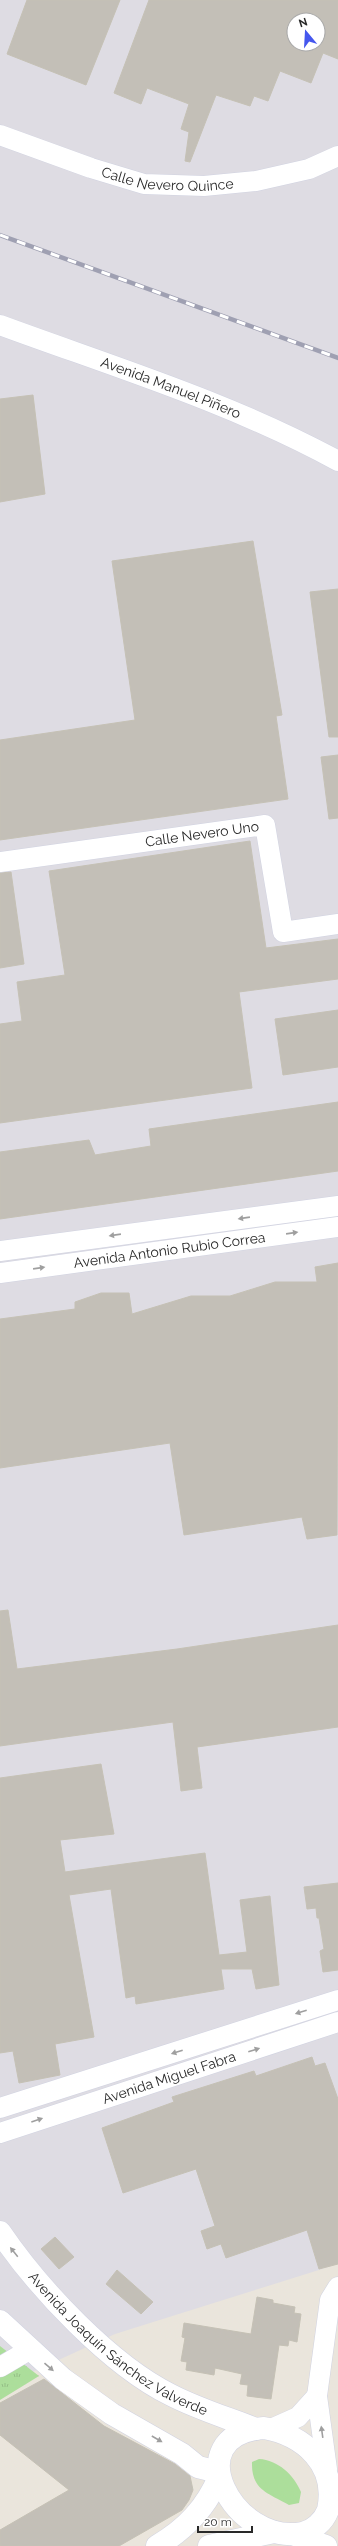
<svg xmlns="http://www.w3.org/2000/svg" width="338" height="2546" viewBox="0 0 338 2546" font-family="Raleway,sans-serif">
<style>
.industrial{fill:#dedce3;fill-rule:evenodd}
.grass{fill:url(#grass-tufts)}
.park{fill:#acde9b}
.building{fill:#c3bfb7;stroke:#c5c1b5;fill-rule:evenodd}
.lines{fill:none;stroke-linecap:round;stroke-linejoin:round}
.street-casing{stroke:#d1d3e1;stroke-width:21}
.secondary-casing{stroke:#d1d3e1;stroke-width:23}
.street{stroke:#fff;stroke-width:20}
.secondary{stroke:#fff;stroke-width:22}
.rail-casing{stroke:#9fa0b2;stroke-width:4.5}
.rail{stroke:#fff;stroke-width:3;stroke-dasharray:9;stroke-linecap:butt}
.oneway{fill:#9f9f9f}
.labels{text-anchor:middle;stroke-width:3;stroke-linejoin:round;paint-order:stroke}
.street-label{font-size:14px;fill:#292929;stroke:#fff}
</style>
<defs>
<pattern id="grass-tufts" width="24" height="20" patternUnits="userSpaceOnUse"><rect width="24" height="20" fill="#acde9b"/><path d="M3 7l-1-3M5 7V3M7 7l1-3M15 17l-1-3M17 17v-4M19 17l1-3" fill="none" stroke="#94be86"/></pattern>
</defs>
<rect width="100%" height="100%" fill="#eae5dc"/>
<path class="industrial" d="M0 0H338V2264L115 2334 0 2387ZM294 20H318V44H294Z"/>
<polygon class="grass" points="0,2346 39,2376 0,2400"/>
<path class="park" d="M259 2459C278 2460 294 2475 301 2492L299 2503 289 2505C268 2493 251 2490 252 2462Z"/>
<g class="building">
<polygon points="27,0 120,0 86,85 7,54"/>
<path d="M149 0H338V59L323 53 311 83 280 71 268 101 254 96 250 106 216 95 190 162 185 161 189 132 181 129 189 104 147 88 141 104 114 93ZM294 20H318V44H294Z"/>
<polygon points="33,395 45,494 0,502 0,399"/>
<polygon points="253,541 282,715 276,716 288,799 0,840 0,740 135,720 112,561"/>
<polygon points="338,589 338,737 329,737 310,592"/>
<polygon points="338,755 338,818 329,819 321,757"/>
<polygon points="250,841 266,948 338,939 338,979 239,992 252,1088 0,1123 0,1024 22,1021 17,982 65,975 49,871"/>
<polygon points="11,872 24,964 0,968 0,873"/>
<polygon points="338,1010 338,1067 283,1075 275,1019"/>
<polygon points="338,1102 338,1171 0,1219 0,1152 89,1140 95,1155 151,1146 149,1129"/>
<polygon points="338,1263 337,1535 307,1539 302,1517 184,1535 170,1443 0,1468 0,1319 75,1309 75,1302 101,1293 129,1293 132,1314 191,1296 230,1296 275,1282 317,1282 315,1267"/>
<polygon points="8,1610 17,1669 177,1649 338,1625 338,1727 197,1747 202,1788 181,1791 173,1722 0,1746 0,1611"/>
<polygon points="101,1764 114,1834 60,1840 65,1872 205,1853 219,1955 247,1952 240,1900 270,1896 279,1985 256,1989 252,1969 221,1969 224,1989 136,2004 135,1996 126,1998 111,1889 69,1895 94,2037 55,2044 60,2075 19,2083 13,2051 0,2053 0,1778"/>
<polygon points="338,1883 338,1970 323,1972 320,1951 324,1949 319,1918 317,1918 316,1908 307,1909 304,1887"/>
<polygon points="312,2057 315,2066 325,2063 338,2099 338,2264 319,2269 307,2230 226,2258 221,2244 207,2249 201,2231 215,2226 196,2169 123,2193 102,2128 174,2102 172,2097 254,2071 256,2076"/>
<polygon points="55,2237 74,2257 59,2269 41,2249"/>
<polygon points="117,2270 153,2302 141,2314 106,2284"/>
<polygon points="257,2297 273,2300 273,2303 295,2307 294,2313 301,2314 297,2342 289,2340 288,2346 279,2345 271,2399 247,2396 248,2385 240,2384 242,2374 215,2368 214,2375 186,2370 187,2362 181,2361 185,2338 182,2337 184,2323 251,2334"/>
<polygon points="44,2379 104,2426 175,2464 190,2476 193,2490 189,2500 182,2510 119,2546 0,2546 0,2530 69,2490 0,2435 0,2403"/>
</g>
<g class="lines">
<defs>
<g id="street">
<path id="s1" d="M0 135 91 168 144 184 204 186 256 181 309 169 338 156"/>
<path id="s2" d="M0 325C114 367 232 403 338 461"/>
<path id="s3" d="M0 862 265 825 283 932 338 924"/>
<polyline points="0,1251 338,1206"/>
<path id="s4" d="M0 1273 338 1227"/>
<polyline points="0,2108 338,2000"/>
<path id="s5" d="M0 2133 338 2022"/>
<polyline points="0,2367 29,2350"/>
<polyline points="271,2429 298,2417 317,2396"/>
<polyline points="327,2469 317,2396 330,2300 338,2287"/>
</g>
<g id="secondary">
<path id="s6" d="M0 2232C38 2288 110 2365 171 2395 198 2409 228 2418 256 2429"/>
<polyline points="0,2321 63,2379 112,2414 182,2454 198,2467 218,2472"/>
<path d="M264 2428C303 2435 338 2464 328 2510 324 2521 313 2531 302 2533 234 2546 175 2435 264 2428Z"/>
<polyline points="295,2535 326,2546"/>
<path d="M157 2546C186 2529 206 2508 219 2477"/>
<polyline points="209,2546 274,2532"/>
</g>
</defs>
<use href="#street" class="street-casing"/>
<use href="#secondary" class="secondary-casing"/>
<use href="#street" class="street"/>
<use href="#secondary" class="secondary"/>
<defs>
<polyline id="rail" points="0,235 338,358"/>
</defs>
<use href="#rail" class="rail-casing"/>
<use href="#rail" class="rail"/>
</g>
<defs><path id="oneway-solid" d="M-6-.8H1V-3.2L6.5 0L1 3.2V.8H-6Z"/></defs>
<g class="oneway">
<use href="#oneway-solid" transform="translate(244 1218) rotate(172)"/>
<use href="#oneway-solid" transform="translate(292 1233) rotate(-8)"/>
<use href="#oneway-solid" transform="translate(115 1235) rotate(172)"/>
<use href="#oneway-solid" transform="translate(39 1268) rotate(-8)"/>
<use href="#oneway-solid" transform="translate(301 2012) rotate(162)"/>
<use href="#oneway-solid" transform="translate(254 2050) rotate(-18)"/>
<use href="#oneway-solid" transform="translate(177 2052) rotate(162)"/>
<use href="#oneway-solid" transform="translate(37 2120) rotate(-19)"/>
<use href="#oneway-solid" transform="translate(14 2252) rotate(-129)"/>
<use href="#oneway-solid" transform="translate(49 2367) rotate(41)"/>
<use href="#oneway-solid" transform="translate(322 2432) rotate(-98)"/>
<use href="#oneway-solid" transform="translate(157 2439) rotate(30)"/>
</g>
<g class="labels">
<g class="street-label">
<text dy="5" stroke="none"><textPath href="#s1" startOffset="175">Calle Nevero Quince</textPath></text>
<text dy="5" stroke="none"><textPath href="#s2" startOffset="182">Avenida Manuel Piñero</textPath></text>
<text dy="5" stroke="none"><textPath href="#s3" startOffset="204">Calle Nevero Uno</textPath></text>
<text dy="5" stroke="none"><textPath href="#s4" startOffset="171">Avenida Antonio Rubio Correa</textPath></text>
<text dy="5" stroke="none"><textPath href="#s5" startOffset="178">Avenida Miguel Fabra</textPath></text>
<text dy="5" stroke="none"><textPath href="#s6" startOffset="165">Avenida Joaquín Sánchez Valverde</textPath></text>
</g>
</g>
<g transform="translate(306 32) rotate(342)"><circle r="19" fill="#ffffff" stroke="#a9a9a9"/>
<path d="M0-3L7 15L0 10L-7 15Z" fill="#4557ee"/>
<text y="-6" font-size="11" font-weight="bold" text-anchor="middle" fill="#292929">N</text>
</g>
<path d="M198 2526v6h54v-6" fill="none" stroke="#292929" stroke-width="2"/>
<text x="204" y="2526" font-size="12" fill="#292929" stroke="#ffffff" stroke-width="3" paint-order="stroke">20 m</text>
</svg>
